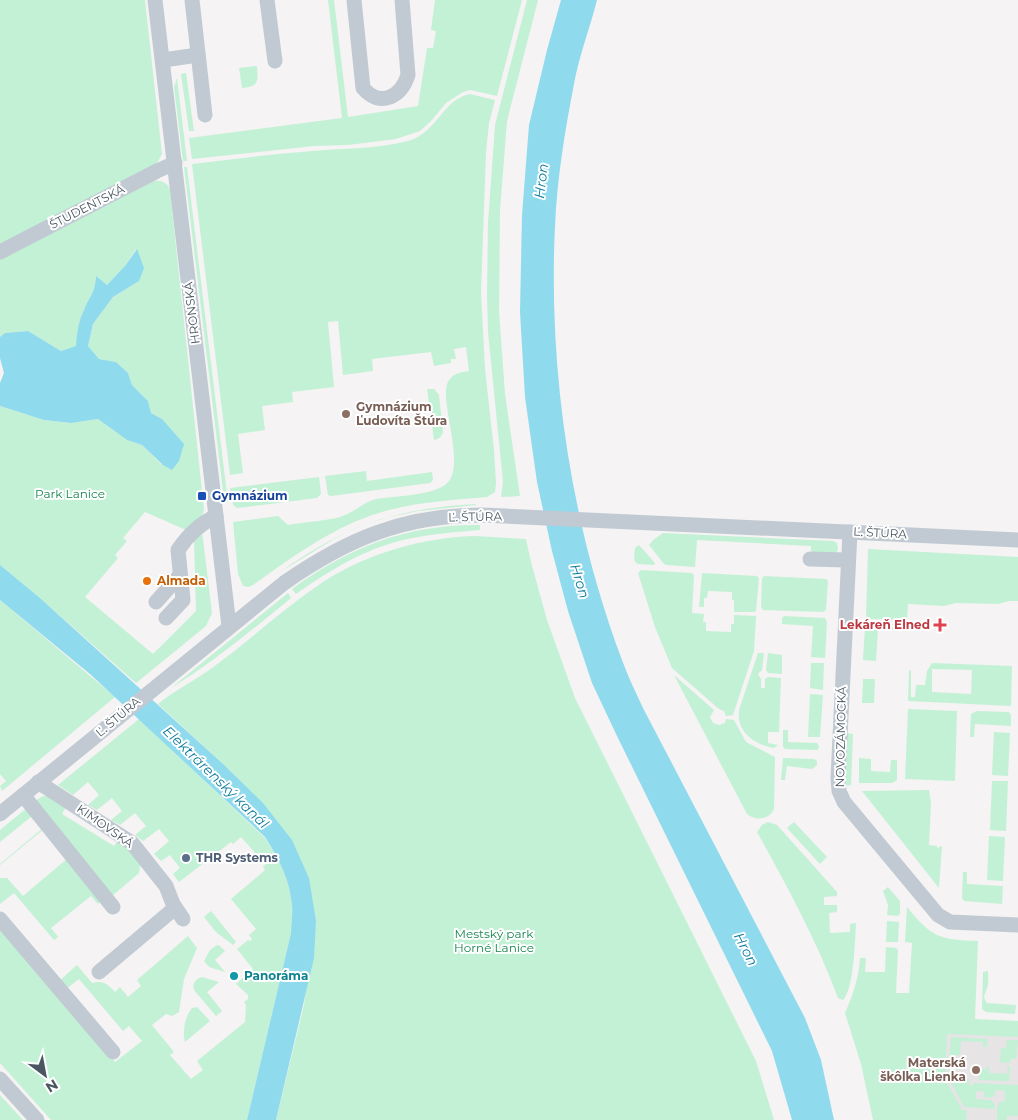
<svg xmlns="http://www.w3.org/2000/svg" width="1018" height="1120" viewBox="0 0 1018 1120" font-family="Montserrat,sans-serif">
<style>
.education{fill:#e6e4e5}
.green{fill:#c3f1d5;fill-rule:evenodd}
.water{fill:#90daee}
.lines{fill:none;stroke-linecap:round;stroke-linejoin:round}
.minor{stroke:#c1cad2;stroke-width:15}
.education-dot{fill:#8d6e63;stroke:#fff;stroke-width:2}
.transit-dot{fill:#1a4fb4;stroke:#fff;stroke-width:2}
.food-dot{fill:#e8710a;stroke:#fff;stroke-width:2}
.health-dot{fill:#e0444e;stroke:#fff;stroke-width:2}
.service-dot{fill:#5c6f8a;stroke:#fff;stroke-width:2}
.culture-dot{fill:#0f9aa8;stroke:#fff;stroke-width:2}
.labels{text-anchor:middle;stroke-width:4;stroke-linejoin:round;paint-order:stroke}
.street-label{font-size:12px;fill:#4a5661;stroke:#fff}
.education-label{font-size:12px;font-weight:bold;fill:#785e54;stroke:#fff;text-anchor:start}
.park-label{font-size:12px;fill:#17864f;stroke:#fff}
.transit-label{font-size:12px;font-weight:bold;fill:#164399;stroke:#fff;text-anchor:start}
.food-label{font-size:12px;font-weight:bold;fill:#c56008;stroke:#fff;text-anchor:start}
.health-label{font-size:12px;font-weight:bold;fill:#be3a42;stroke:#fff;text-anchor:end}
.service-label{font-size:12px;font-weight:bold;fill:#4e5e75;stroke:#fff;text-anchor:start}
.culture-label{font-size:12px;font-weight:bold;fill:#0d838f;stroke:#fff;text-anchor:start}
.water-label{font-size:14px;font-style:italic;fill:#0c7c9b;stroke:#fff}
</style>
<rect width="100%" height="100%" fill="#f5f3f3"/>
<polygon class="education" points="935,1024 1018,1029 1018,1120 932,1120"/>
<g class="green">
<polygon points="0,0 145,0 162,154 157,163 0,246"/>
<polygon points="328,0 334,0 348,117 418,106 427,48 433,48 436,31 431,30 435,0 522,0 497,96 470,90 463,92 446,103 431,121 420,131 396,139 348,145 314,146 192,159 189,138 342,118"/>
<polygon points="527,0 538,0 507,121 500,210 499,311 505,394 520,496 501,497 503,482 488,332 487,294 488,223 495,125"/>
<path d="M257 66C258 82 259 86 242 88L239 68Z"/>
<polygon points="186,73 194,131 189,131 181,74"/>
<polygon points="177,78 187,161 183,161 174,87"/>
<path d="M470 94 495 100 489 123 486 152 481 292 485 369 494 450 496 483 495 492 487 497C452 500 416 502 382 512 334 526 294 556 253 585L248 587 243 586 238 574 233 522 278 516 288 525C303 522 332 521 345 515 356 511 364 502 376 499 393 496 438 496 449 481 465 458 437 397 449 380 454 373 462 372 469 371L466 347 454 349 456 359H451V363L434 366 431 352 372 359 373 371 343 375 338 321 328 322 334 387 292 392 293 402 262 406 265 430 238 434 243 473 230 475 192 164C233 159 273 154 313 151 345 148 377 149 408 141 437 133 443 99 470 94Z"/>
<polygon points="184,167 187,167 228,502 226,503 224,499"/>
<path d="M151 181C160 180 167 181 170 190L204 510 202 516 186 530 145 512 123 538 127 541 115 555 118 558 85 597 153 654 196 611 194 539 202 531 212 613 206 626 136 683 40 598 0 565V406L44 420 71 423 98 419 127 440 142 445 162 465V419L151 413 148 401 132 385 128 373 116 362 99 359 88 346 93 324 113 297 139 281 136 249 125 266 107 285 96 277C95 294 90 296 84 310 78 322 77 333 77 346L61 351 28 331 5 333 0 337V259Z"/>
<path d="M427 389H434L439 395 443 432C442 436 439 439 434 440Z"/>
<polygon points="366,471 367,481 432,472 433,480 430,483 331,496 328,495 325,476"/>
<polygon points="319,477 321,494 317,498 237,508 233,505 230,488"/>
<path d="M476 504V505L418 511 381 519 354 529 334 539 280 572C345 526 396 508 476 504Z"/>
<path d="M480 525V530C443 533 404 536 370 551 343 562 319 578 296 594L292 589C349 547 408 524 480 525Z"/>
<polygon points="663,533 833,541 837,543 838,549 836,553 813,553 811,550 811,546 697,540 695,567 667,565 664,564 649,545 653,540"/>
<path d="M474 536 526 539 531 562 547 620 575 698 756 1061 774 1120H276L304 1005 316 921 222 763 158 704C175 690 194 681 212 668 249 641 284 608 323 582 368 553 421 538 474 536Z"/>
<polygon points="639,545 655,563 654,565 638,564 635,562 634,555 635,548"/>
<polygon points="868,549 1018,557 1018,601 1009,601 998,604 956,603 944,606 908,604 907,620 866,619"/>
<polygon points="641,570 692,573 694,575 692,613 704,614 703,622 706,622 706,631 731,632 731,624 734,624 734,615 756,616 754,651 733,715 726,716 724,711 719,709 672,668 655,627 638,573"/>
<polygon points="702,573 757,576 759,578 756,611 754,612 734,612 734,600 732,600 732,592 708,591 707,598 704,598 704,607 699,607"/>
<polygon points="764,576 826,579 828,581 826,610 823,612 763,610 761,607 762,579"/>
<path d="M288 593 291 598C252 630 215 661 171 688Z"/>
<polygon points="0,600 115,697 2,791 0,786 6,781 0,774"/>
<polygon points="784,616 825,618 827,622 825,658 811,657 813,626 782,624 782,618"/>
<polygon points="865,627 907,628 907,630 878,629 876,661 863,660"/>
<path d="M758 653H764L762 670 758 674 761 679V688H765V679L768 677 781 678 779 732H768V743L778 745 774 748C755 745 736 732 739 710Z"/>
<polygon points="768,653 782,655 782,674 768,673 766,670"/>
<polygon points="811,663 824,663 823,690 810,688"/>
<path d="M932 663 1012 666 1011 706 908 701 909 670 911 671V697H915L916 685H925L927 671ZM932 669 972 670 971 694 932 692Z"/>
<path d="M674 675 714 710 710 717 713 723 719 725 725 723 726 719 734 720 746 742 775 757 774 809C769 820 756 821 747 814Z"/>
<polygon points="863,679 875,679 874,703 862,703"/>
<polygon points="810,694 823,695 820,737 808,737"/>
<polygon points="908,709 957,711 955,781 905,779"/>
<polygon points="977,711 1009,712 1011,715 1011,726 975,724 974,737 970,737 971,714"/>
<path d="M139 719 265 838C279 859 290 880 292 906 293 914 291 924 291 933L247 1120H51L0 1063V927L115 1062 142 1041 129 1026 123 1031 79 979 65 990 58 982 77 965 92 983C103 980 107 983 115 992L120 987 128 997 141 986 137 980 188 936 197 948 184 979 179 1012 172 1016 166 1014 152 1025 174 1052 170 1055 191 1079 203 1070 197 1061 245 1022 246 1005 244 1002 248 999V995L236 984 253 969 237 949 248 940 250 941 252 939 249 935 256 929 231 899 265 870 263 867 267 863 261 856 259 857 241 837 233 844 231 842 179 882 173 874 180 868 170 855 161 861 154 854 169 841 159 829 143 841 135 835 146 826 135 813 120 825 111 820 122 811 112 798 97 810 88 805 99 795 88 782 73 795 58 785Z"/>
<polygon points="783,730 788,730 788,742 817,743 819,746 818,750 785,749 783,747"/>
<polygon points="994,732 1010,733 1008,776 992,775"/>
<polygon points="847,733 853,734 851,785 844,786"/>
<polygon points="783,758 814,759 817,761 817,765 812,769 787,766 785,780 781,780"/>
<polygon points="859,758 871,759 871,771 890,772 891,760 897,760 897,780 892,783 859,783"/>
<polygon points="992,781 1008,781 1006,831 990,830"/>
<polygon points="929,790 931,803 929,845 937,846 937,848 942,846 939,888 862,791"/>
<polygon points="43,796 47,796 66,807 62,814 114,846 119,839 141,861 139,873 112,896 35,801"/>
<polygon points="28,807 45,828 0,865 0,864 43,828 32,816 0,842 0,830"/>
<path d="M768 822 777 825 837 892V896L824 897V905H837V912L829 913 830 933 850 932V924L856 923C855 940 854 989 843 1000L838 998C816 939 787 886 757 832L762 825Z"/>
<polygon points="794,822 827,857 820,864 787,828"/>
<polygon points="989,836 1005,837 1003,881 987,880"/>
<polygon points="68,858 102,900 98,904 91,896 51,928 58,937 54,940 14,893 0,904 0,878 7,878 23,896"/>
<polygon points="963,872 967,872 967,884 1003,886 1002,904 964,901 962,898"/>
<polygon points="888,887 900,901 900,914 898,916 887,915 888,905 883,891"/>
<path d="M907 907C931 937 940 940 978 941L975 1019 1018 1021V1037L947 1034 945 1079 962 1110H967L966 1120H873L861 1064 845 1013C853 995 859 977 860 958H866L865 972H885L886 947 896 948 898 950 896 993H909L912 943 905 942Z"/>
<polygon points="211,911 236,942 233,945 216,932 204,917"/>
<polygon points="887,921 899,922 898,942 886,942"/>
<polygon points="217,945 220,946 225,951 215,960 225,972 209,967 204,961 210,950"/>
<path d="M988 971C988 976 989 984 987 988 985 995 982 996 987 1003L1016 1005 1015 1014 986 1012 982 1009 983 972Z"/>
<path d="M202 977 219 982 207 992 222 1011 216 1016 194 990C192 984 195 979 202 977Z"/>
<path d="M197 1007 210 1021 185 1042C182 1032 185 1016 192 1008Z"/>
<polygon points="951,1037 987,1039 987,1047 983,1047 983,1042 961,1041 960,1055 954,1055 954,1060 949,1060"/>
<polygon points="1007,1040 1018,1040 1016,1059 1011,1058 1010,1063 1000,1062 1001,1048 1006,1048"/>
<polygon points="949,1064 954,1064 953,1078 969,1079 969,1085 974,1085 974,1083 1018,1085 1018,1116 1007,1116 1007,1120 997,1120 997,1106 1001,1101 1005,1101 1005,1091 995,1090 995,1094 991,1098 984,1097 984,1092 976,1091 976,1099 991,1100 995,1105 994,1109 964,1107 949,1079"/>
<polygon points="989,1066 989,1073 1007,1074 1008,1066 1010,1066 1009,1081 979,1080 980,1069 985,1069"/>
<polygon points="0,1095 23,1120 0,1120"/>
</g>
<g class="water">
<path d="M561 0H597C590 28 579 56 574 84 565 130 557 179 555 226 548 371 571 525 622 660 628 677 636 693 643 708L805 1018 821 1060 834 1120H792L772 1051 617 736 592 683 568 611 552 551 537 482 525 397 520 312 522 215 529 125 547 50Z"/>
<path d="M137 249 144 268 139 281 113 297 93 324 88 346 99 359 116 362 128 373 132 385 148 401 151 413 162 419 184 444 179 461 172 470 163 465 142 445 127 440 98 419 71 423 44 420 0 406V383L4 373 0 358V337L5 333 28 331 61 351 76 346C77 333 78 322 84 310 90 295 95 294 96 276L107 285 125 266Z"/>
<path d="M0 565 40 598 222 763 263 803 292 840 309 878 316 921 314 958 276 1120H247L291 933C291 924 293 914 292 906 290 880 279 859 265 837L90 674 0 600Z"/>
</g>
<g class="lines">
<g class="minor">
<polyline points="155,0 229,626"/>
<polyline points="192,0 205,115"/>
<polyline points="267,0 275,61"/>
<path d="M354 0 363 88C380 108 401 97 408 75L402 0"/>
<polyline points="163,60 198,55"/>
<polyline points="0,252 157,171 175,163"/>
<polyline points="850,532 838,778 839,791 844,802 938,915 950,922 1018,925"/>
<polyline points="810,559 847,560"/>
<polyline points="156,602 180,575"/>
<path d="M166 618 183 600 178 550C188 535 199 524 216 516"/>
<polyline points="38,782 132,843 166,886 173,904 183,919"/>
<polyline points="23,795 113,907"/>
<path d="M0 814 284 583C347 539 404 515 482 515L1018 540"/>
<polyline points="0,919 113,1052"/>
<polyline points="99,972 175,908"/>
<polyline points="0,1079 37,1120"/>
</g>
</g>
<g class="education-dot">
<circle cx="346" cy="414" r="5"/>
<circle cx="976" cy="1070" r="5"/>
</g>
<rect class="transit-dot" x="197" y="491" width="10" height="10" rx="2.5"/>
<circle class="food-dot" cx="147" cy="581" r="5"/>
<path class="health-dot" d="M937.5 617.5h5v5h5v5h-5v5h-5v-5h-5v-5h5z"/>
<circle class="service-dot" cx="186" cy="858" r="5"/>
<circle class="culture-dot" cx="234" cy="976" r="5"/>
<g class="labels">
<g class="street-label">
<text transform="translate(87 207) rotate(-27)" y="4">ŠTUDENTSKÁ</text>
<text transform="translate(192 313) rotate(-97)" y="4">HRONSKÁ</text>
<text transform="translate(475 517) rotate(-1)" y="4">Ľ. ŠTÚRA</text>
<text transform="translate(880 533) rotate(3)" y="4">Ľ. ŠTÚRA</text>
<text transform="translate(118 717) rotate(-40)" y="4">Ľ. ŠTÚRA</text>
<text transform="translate(841 737) rotate(-89)" y="4">NOVOZÁMOCKÁ</text>
<text transform="translate(105 826) rotate(35)" y="4">KIMOVSKÁ</text>
</g>
<g class="education-label">
<text x="356" y="411">Gymnázium<tspan x="356" dy="14">Ľudovíta Štúra</tspan></text>
<text x="966" y="1067" text-anchor="end">Materská<tspan x="966" dy="14">škôlka Lienka</tspan></text>
</g>
<g class="park-label">
<text x="70" y="498">Park Lanice</text>
<text x="494" y="938">Mestský park<tspan x="494" dy="14">Horné Lanice</tspan></text>
</g>
<g class="transit-label">
<text x="212" y="500">Gymnázium</text>
</g>
<g class="food-label">
<text x="157" y="585">Almada</text>
</g>
<g class="health-label">
<text x="930" y="629">Lekáreň Elned</text>
</g>
<g class="service-label">
<text x="196" y="862">THR Systems</text>
</g>
<g class="culture-label">
<text x="244" y="980">Panoráma</text>
</g>
<g class="water-label">
<text transform="translate(541 181) rotate(-83)" y="5">Hron</text>
<text transform="translate(580 581) rotate(73)" y="5">Hron</text>
<text transform="translate(216 777) rotate(44)" y="5">Elektrárenský kanál</text>
<text transform="translate(746 949) rotate(63)" y="5">Hron</text>
</g>
</g>
<g transform="translate(45 1075) rotate(148)" stroke="#ffffff" stroke-width="4" paint-order="stroke">
<path d="M0-4L9 19L0 12L-9 19Z" fill="#4a5661"/>
<text y="-8" font-size="14" font-weight="bold" text-anchor="middle" fill="#4a5661">N</text>
</g>
</svg>
